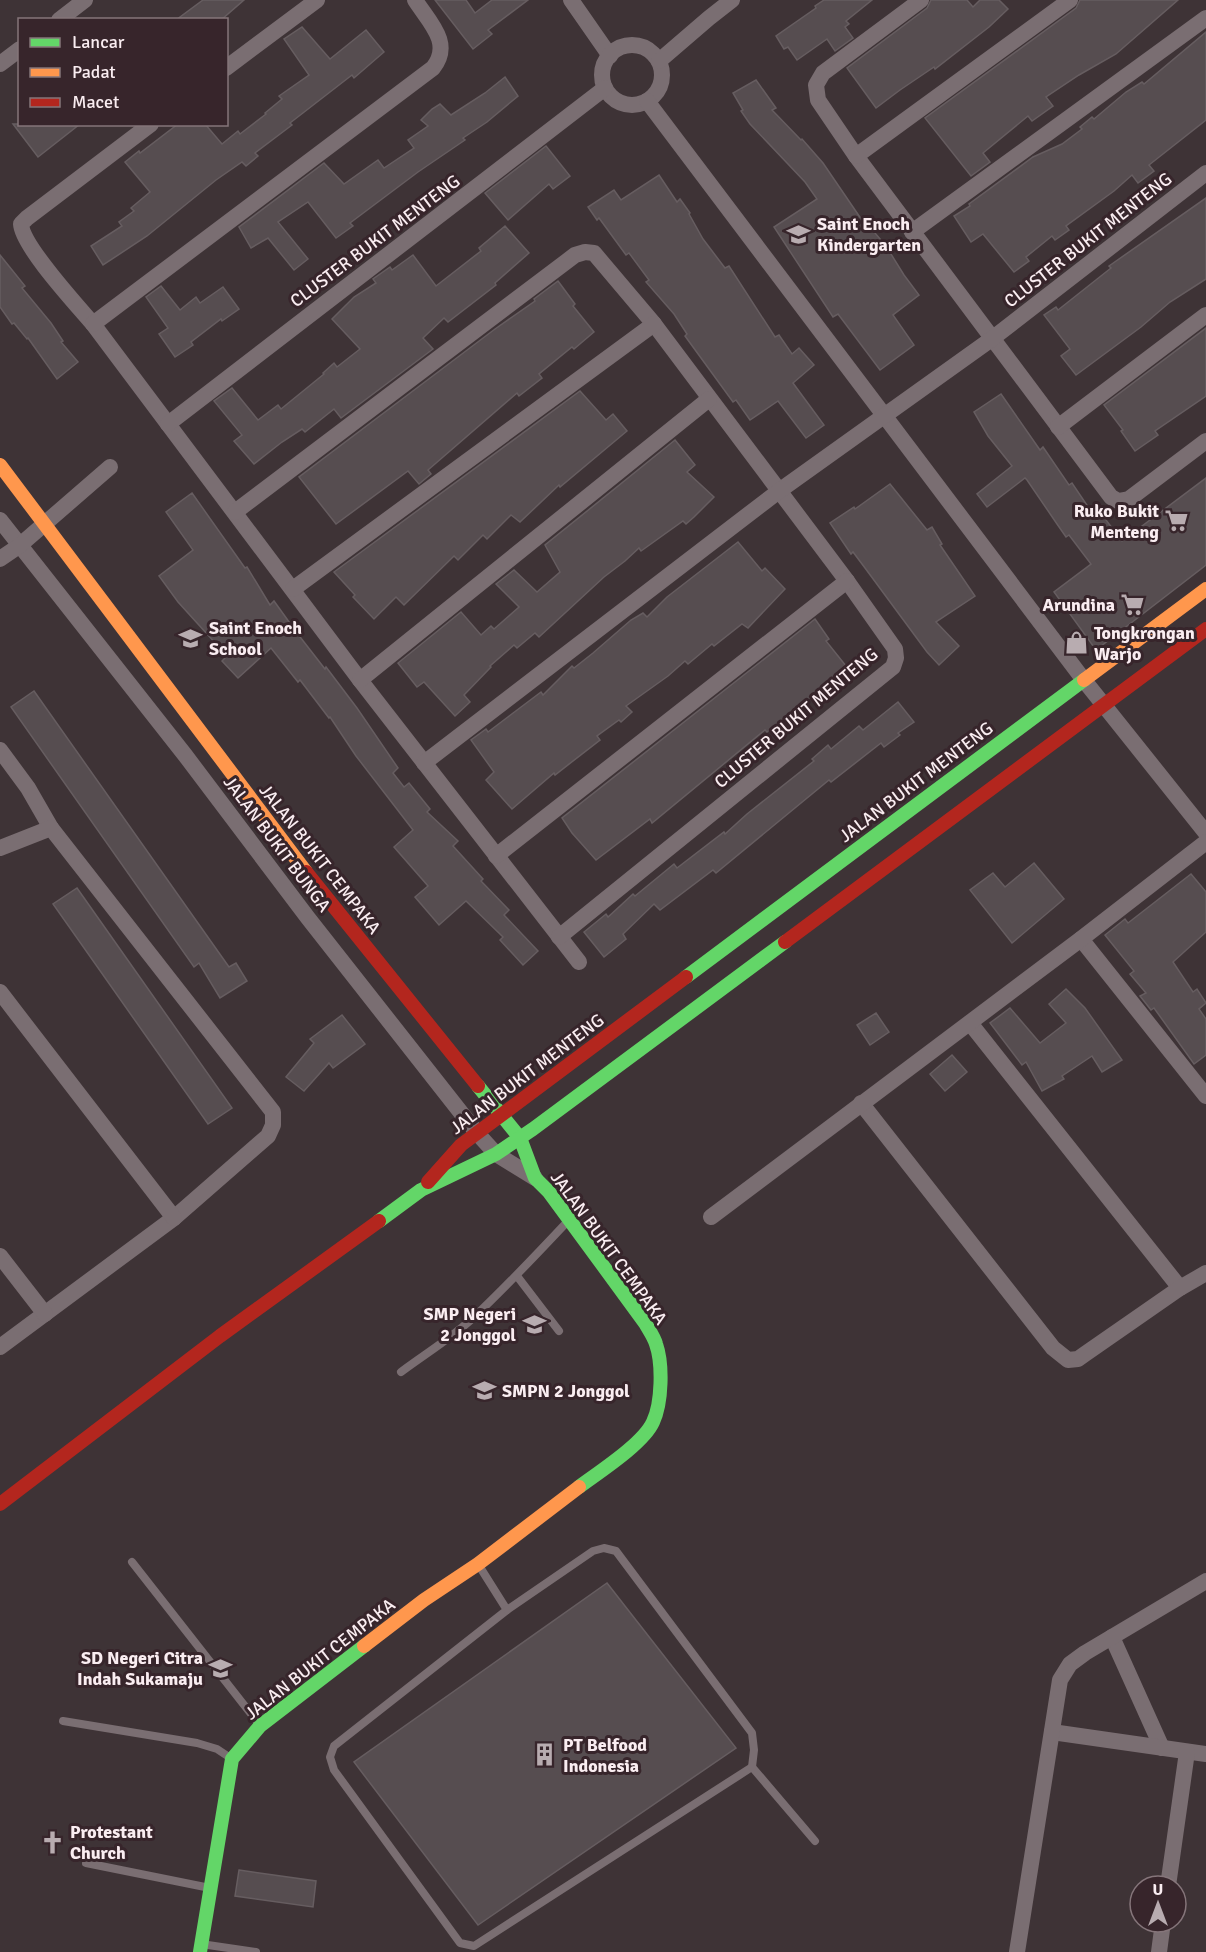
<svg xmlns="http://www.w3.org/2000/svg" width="1206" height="1952" viewBox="0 0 1206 1952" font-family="Signika,sans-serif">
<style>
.building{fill:#564d50;stroke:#665d60;stroke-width:1.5}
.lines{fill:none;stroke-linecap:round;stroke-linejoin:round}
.lane{stroke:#7a6e72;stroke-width:8}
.street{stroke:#7a6e72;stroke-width:16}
.fast{stroke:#63d668;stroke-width:14}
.slow{stroke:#ff974d;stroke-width:14}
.jam{stroke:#b3261e;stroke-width:14}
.labels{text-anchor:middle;stroke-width:6;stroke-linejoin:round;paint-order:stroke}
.poi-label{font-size:18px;font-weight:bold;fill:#faedf1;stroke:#37252b;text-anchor:start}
.street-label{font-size:18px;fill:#faedf1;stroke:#37252b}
</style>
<rect width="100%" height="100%" fill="#3e3336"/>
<g class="building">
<polygon points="203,0 244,0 221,20 176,20"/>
<polygon points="435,0 466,0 475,13 492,0 528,0 488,30 492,34 473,49"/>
<polygon points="824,0 872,0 846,21 849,24 845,27 853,38 835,51 827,39 797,60 788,47 784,49 776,36 816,8 815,6"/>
<polygon points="931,0 967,0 973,7 980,0 999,0 1008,9 989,27 935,69 934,67 900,90 876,108 847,68 927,8"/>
<polygon points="1080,0 1178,0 1116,54 1079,75 1046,97 1053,106 1032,121 1028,116 983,153 990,162 971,176 925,118 1076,8"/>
<polygon points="302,27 330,59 366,30 384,52 354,78 352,75 290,123 292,125 255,153 258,156 246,166 242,162 216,180 147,236 103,265 91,246 122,226 119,222 134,211 131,208 150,192 125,162 139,151 140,153 178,124 205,124 222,144 238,131 240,134 266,114 265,113 282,99 279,96 309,75 284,39"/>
<polygon points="1206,32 1206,120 1149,165 1154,171 1138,183 1132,175 1114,191 1066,226 1069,230 1055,240 1052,236 1026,257 1029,261 1014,272 983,234 971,242 954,216 970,206 969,204 1033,157 1062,144 1082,129 1080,127 1092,117 1094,119 1126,92 1142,82 1144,84"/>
<polygon points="505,77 518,96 487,122 463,138 465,140 418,172 350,223 353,226 336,238 308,202 278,222 308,259 294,270 268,238 251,248 239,227 324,163 344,184 378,160 384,168 414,148 408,140 428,126 421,120 432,109 440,104 451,115 485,93"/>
<polygon points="756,80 776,108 772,110 801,140 802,139 823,163 868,229 870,227 886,246 904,275 919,295 893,315 914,345 880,370 838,314 833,317 774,227 817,199 805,182 750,124 741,111 743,110 733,93"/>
<polygon points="13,124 80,124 38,157"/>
<polygon points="546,146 570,176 553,189 549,184 508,220 485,193"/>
<polygon points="659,175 677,202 680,199 690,213 689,214 703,239 725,268 729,266 775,337 779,335 792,354 799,348 814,365 793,383 824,425 806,438 778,401 750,420 736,400 733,402 685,336 687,334 674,314 646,282 649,280 629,253 626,255 599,218 597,220 588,207 614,190 621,200"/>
<polygon points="1206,198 1206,279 1170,302 1141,327 1076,375 1061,356 1070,349 1044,315 1056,307 1058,310 1111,268 1109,266"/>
<polygon points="505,226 529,253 495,283 496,285 448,322 444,318 423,338 433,349 341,418 334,409 305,432 302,429 282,442 254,464 234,441 242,435 214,401 232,388 258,420 278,405 281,409 324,374 323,373 334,363 337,367 360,349 332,319 354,297 376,283 373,279 390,267 392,270 413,255 436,286 481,251 479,248"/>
<polygon points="0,255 25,286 22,288 51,323 63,341 61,342 78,362 57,379 28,338 27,339 14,323 12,324 0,307"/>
<polygon points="558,281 575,304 573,306 594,332 574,349 572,347 539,374 542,378 519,396 517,393 428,470 431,474 419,484 408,471 336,524 299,477 495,329 535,301 534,299"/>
<polygon points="161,286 180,310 196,297 200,303 223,287 239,309 222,321 221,319 191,342 193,345 175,357 159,334 168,328 146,297"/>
<polygon points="1206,328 1206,396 1155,431 1158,435 1135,451 1121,431 1123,430 1104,405"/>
<polygon points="580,391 606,420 613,414 627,431 560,487 559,485 520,522 511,515 487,539 483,535 458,560 454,556 404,605 396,597 374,619 353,597 355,595 334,572"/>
<polygon points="1001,394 1040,450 1043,447 1069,485 1072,483 1097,520 1103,516 1122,541 1206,478 1206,565 1096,650 1054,592 1091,564 1069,535 1066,537 1057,524 1027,480 1025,478 987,507 977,494 1012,466 988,436 974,412"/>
<polygon points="675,440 695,465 687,472 714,497 694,517 686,524 683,521 641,551 639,548 625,561 604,577 539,637 535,633 517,648 514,645 490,666 491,667 464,695 470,702 455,716 424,682 417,687 398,663 461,612 481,635 491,626 494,629 519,607 496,584 514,570 537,592 560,572 545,545"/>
<polygon points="890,484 927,530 932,527 942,544 940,545 975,596 936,622 959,646 939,665 927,652 865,568 853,552 851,554 830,523 854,507 855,509"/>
<polygon points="192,493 245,568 247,567 270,605 274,601 297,633 325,669 326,667 357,708 398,768 393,773 404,787 409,783 430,809 427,812 458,841 453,846 483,879 481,881 509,910 504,915 538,951 523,965 500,940 503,937 466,901 439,925 415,897 428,886 394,847 413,830 356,756 330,717 329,718 300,680 298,682 271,648 238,678 222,661 227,656 178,602 159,576 193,550 166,512"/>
<polygon points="738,542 762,571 765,568 785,589 748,628 742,624 714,646 712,644 688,664 685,661 668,676 626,706 632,712 621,722 619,720 597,736 600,740 555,775 554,773 512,809 486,780 494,772 471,740 486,729 488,732 541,692 543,695 572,666 574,668 593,653 631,620 643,613 647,617 667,597"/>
<polygon points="815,619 829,639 826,641 850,671 821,697 817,692 767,732 765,730 652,823 650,819 596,860 572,833 562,818"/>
<polygon points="34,691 229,967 236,963 247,981 220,998 199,963 194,967 11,707"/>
<polygon points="898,702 914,722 898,733 900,735 884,747 881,743 831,782 829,780 716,873 713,870 660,910 654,904 623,934 626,939 604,957 584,932 606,914 608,917 633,894 635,896 674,864 677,868 724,832 725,834 747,814 814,761 812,759 828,745 831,749 859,726 863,730"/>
<polygon points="1034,863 1064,899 1012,943 970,890 993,873 1005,887"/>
<polygon points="1191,874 1206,892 1206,932 1173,962 1193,992 1197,989 1206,1003 1199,1009 1206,1019 1206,1055 1194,1064 1154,1008 1151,1010 1140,996 1146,993 1130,974 1134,971 1105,935 1125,919 1128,923"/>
<polygon points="77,888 232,1108 208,1124 53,904"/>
<polygon points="1066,989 1085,1008 1122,1060 1102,1072 1092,1056 1062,1076 1064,1079 1042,1091 1026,1062 1022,1065 990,1023 1010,1008 1040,1043 1066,1023 1049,1004"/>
<polygon points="876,1013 889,1032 870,1045 857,1025"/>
<polygon points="342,1015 365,1044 333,1068 329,1063 304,1091 286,1077 314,1043 310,1039"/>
<polygon points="952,1055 967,1072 945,1091 930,1074"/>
<polygon points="607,1583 736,1748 478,1925 354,1762"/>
<polygon points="239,1870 316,1881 313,1907 235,1896"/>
</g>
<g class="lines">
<g class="lane">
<polyline points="517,1276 559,1331"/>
<path d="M401 1372C425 1354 453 1337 474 1317 507 1286 537 1254 567 1222"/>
<polyline points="132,1562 259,1724"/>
<polyline points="478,1564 507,1610 334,1746 330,1757 334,1770 460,1943 474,1946 752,1767 815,1841"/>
<polyline points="507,1610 593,1551 604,1548 616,1551 752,1733 754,1750 752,1767"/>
<polyline points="63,1721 197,1743 217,1749 232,1759"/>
<polyline points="86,1863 210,1888"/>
<polyline points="201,1944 256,1952"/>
</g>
<g class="street">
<polyline points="571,0 610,56"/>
<polyline points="921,0 823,73 816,85 818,100 856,156 1111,497 1118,501 1129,499 1206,441"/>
<polyline points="59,20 85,0"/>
<circle cx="632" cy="75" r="30"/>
<polyline points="659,61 709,18 732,0"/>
<polyline points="0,64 20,49"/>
<polyline points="226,68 317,0"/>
<polyline points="647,101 1083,679 1206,833"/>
<path d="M151 124 27 218 21 224C22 246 77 305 93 324L360 680 579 962"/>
<polyline points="856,156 1070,0"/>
<polyline points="912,232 1206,18"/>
<path d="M93 324 433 68C453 43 429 22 415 0"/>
<polyline points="168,424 605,88"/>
<polyline points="1058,427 1206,315"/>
<polyline points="235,512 575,255 585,252 594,253 654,324 847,581 895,649 896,658 893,667 559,937"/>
<polyline points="0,520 185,755 308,918 477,1133 496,1154 535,1178"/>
<polyline points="0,559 19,546 110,467"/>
<polyline points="293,589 654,324"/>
<polyline points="360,680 709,399"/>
<polyline points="0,750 28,788 51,828"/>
<polyline points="424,763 779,491 993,338 1206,173"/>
<polyline points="0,848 51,828 273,1112 273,1125 268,1136 174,1218 0,1347"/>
<polyline points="496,856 847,581"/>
<polyline points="1081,939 1206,1096"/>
<polyline points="0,992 174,1218"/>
<polyline points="970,1023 1180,1288"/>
<polyline points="861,1103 1053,1348 1068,1360 1078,1359 1085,1354 1180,1288 1206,1273"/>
<polyline points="711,1217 1081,939 1206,842"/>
<polyline points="0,1256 45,1314"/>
<polyline points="1112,1637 1162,1748"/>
<polyline points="1052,1732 1206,1754"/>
<polyline points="1168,1886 1187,1752"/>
<polyline points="1017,1952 1060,1680 1070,1664 1085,1653 1206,1581"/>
<polyline points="1159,1952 1163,1922"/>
</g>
<g class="fast">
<polyline points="686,977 1084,680"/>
<path d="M478 1086 520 1138 535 1178 549 1192 645 1323C649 1330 654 1337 656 1344 663 1364 662 1403 653 1422 643 1444 599 1472 579 1487"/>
<polyline points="379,1221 421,1190 496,1154 533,1129 785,942"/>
<polyline points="200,1952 232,1759 260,1726 364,1646"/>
</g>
<g class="slow">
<polyline points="0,465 306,872"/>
<polyline points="1084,680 1206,589"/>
<polyline points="364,1646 424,1600 478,1564 579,1487"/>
</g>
<g class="jam">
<polyline points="306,872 478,1086"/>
<polyline points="785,942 1206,629"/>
<polyline points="428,1182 461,1145 686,977"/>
<polyline points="0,1504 220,1336 379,1221"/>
</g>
</g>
<defs>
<symbol id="school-bare" viewBox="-9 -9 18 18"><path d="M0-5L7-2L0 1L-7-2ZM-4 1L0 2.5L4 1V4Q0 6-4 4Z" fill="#b8acb0" stroke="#37252b" stroke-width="2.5" paint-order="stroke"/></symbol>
<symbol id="supermarket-bare" viewBox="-9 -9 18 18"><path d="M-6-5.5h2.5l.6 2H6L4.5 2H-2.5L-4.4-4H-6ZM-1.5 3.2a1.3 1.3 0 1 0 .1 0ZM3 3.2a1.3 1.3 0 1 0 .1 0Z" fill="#b8acb0" stroke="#37252b" stroke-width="2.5" paint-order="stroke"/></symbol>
<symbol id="shop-bare" viewBox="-9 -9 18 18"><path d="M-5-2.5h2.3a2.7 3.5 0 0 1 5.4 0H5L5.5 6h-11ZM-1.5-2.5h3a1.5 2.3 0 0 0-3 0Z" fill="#b8acb0" stroke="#37252b" stroke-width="2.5" paint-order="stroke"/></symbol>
<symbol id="building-bare" viewBox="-9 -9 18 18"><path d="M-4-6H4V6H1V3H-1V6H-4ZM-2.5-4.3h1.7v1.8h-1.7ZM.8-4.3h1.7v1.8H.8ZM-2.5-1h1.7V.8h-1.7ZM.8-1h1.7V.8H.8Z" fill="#b8acb0" stroke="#37252b" stroke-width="2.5" paint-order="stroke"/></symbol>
<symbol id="church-bare" viewBox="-9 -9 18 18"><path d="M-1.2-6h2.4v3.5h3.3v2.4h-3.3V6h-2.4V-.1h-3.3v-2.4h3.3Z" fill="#b8acb0" stroke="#37252b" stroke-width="2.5" paint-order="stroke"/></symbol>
</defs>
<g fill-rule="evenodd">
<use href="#school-bare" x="782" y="218" width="33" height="33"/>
<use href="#supermarket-bare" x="1160" y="504" width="33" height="33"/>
<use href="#supermarket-bare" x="1116" y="588" width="33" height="33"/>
<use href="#school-bare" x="174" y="622" width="33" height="33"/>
<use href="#shop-bare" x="1060" y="626" width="33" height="33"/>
<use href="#school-bare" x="518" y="1308" width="33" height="33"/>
<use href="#school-bare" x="468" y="1374" width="33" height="33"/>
<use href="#school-bare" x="204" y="1652" width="33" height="33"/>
<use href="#building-bare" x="528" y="1738" width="33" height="33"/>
<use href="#church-bare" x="36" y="1826" width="33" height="33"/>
</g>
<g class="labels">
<g class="poi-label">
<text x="817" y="230">Saint Enoch<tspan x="817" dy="21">Kindergarten</tspan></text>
<text x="1159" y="517" text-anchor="end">Ruko Bukit<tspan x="1159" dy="21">Menteng</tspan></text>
<text x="1115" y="611" text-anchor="end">Arundina</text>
<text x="209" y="634">Saint Enoch<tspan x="209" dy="21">School</tspan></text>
<text x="1094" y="639">Tongkrongan<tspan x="1094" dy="21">Warjo</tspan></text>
<text x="516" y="1320" text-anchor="end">SMP Negeri<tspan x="516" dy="21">2 Jonggol</tspan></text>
<text x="502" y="1397">SMPN 2 Jonggol</text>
<text x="203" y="1664" text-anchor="end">SD Negeri Citra<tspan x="203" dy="21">Indah Sukamaju</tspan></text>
<text x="563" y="1751">PT Belfood<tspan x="563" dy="21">Indonesia</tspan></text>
<text x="70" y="1838">Protestant<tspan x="70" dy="21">Church</tspan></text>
</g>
<g class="street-label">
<text transform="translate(1088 240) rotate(-38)" y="6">CLUSTER BUKIT MENTENG</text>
<text transform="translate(375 241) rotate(-37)" y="6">CLUSTER BUKIT MENTENG</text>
<text transform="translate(796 718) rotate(-40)" y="6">CLUSTER BUKIT MENTENG</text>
<text transform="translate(916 782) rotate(-37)" y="6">JALAN BUKIT MENTENG</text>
<text transform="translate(277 844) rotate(53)" y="6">JALAN BUKIT BUNGA</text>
<text transform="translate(320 859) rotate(52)" y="6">JALAN BUKIT CEMPAKA</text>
<text transform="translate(527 1074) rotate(-37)" y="6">JALAN BUKIT MENTENG</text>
<text transform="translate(609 1248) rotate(54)" y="6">JALAN BUKIT CEMPAKA</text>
<text transform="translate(320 1659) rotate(-38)" y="6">JALAN BUKIT CEMPAKA</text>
</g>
</g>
<rect x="18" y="18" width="210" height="108" fill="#37252b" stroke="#85757a" stroke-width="1.5"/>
<rect x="30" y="38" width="30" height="9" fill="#63d668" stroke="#85757a" stroke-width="1.5"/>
<text x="72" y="48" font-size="18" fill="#faedf1">Lancar</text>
<rect x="30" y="68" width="30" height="9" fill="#ff974d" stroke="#85757a" stroke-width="1.5"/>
<text x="72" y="78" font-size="18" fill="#faedf1">Padat</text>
<rect x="30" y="98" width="30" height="9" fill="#b3261e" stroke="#85757a" stroke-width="1.5"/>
<text x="72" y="108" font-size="18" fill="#faedf1">Macet</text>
<g transform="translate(1158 1904)"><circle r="28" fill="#37252b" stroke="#85757a" stroke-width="1.5"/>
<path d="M0-4.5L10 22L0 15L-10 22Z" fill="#b8acb0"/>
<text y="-9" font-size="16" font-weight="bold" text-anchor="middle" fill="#faedf1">U</text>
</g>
</svg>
